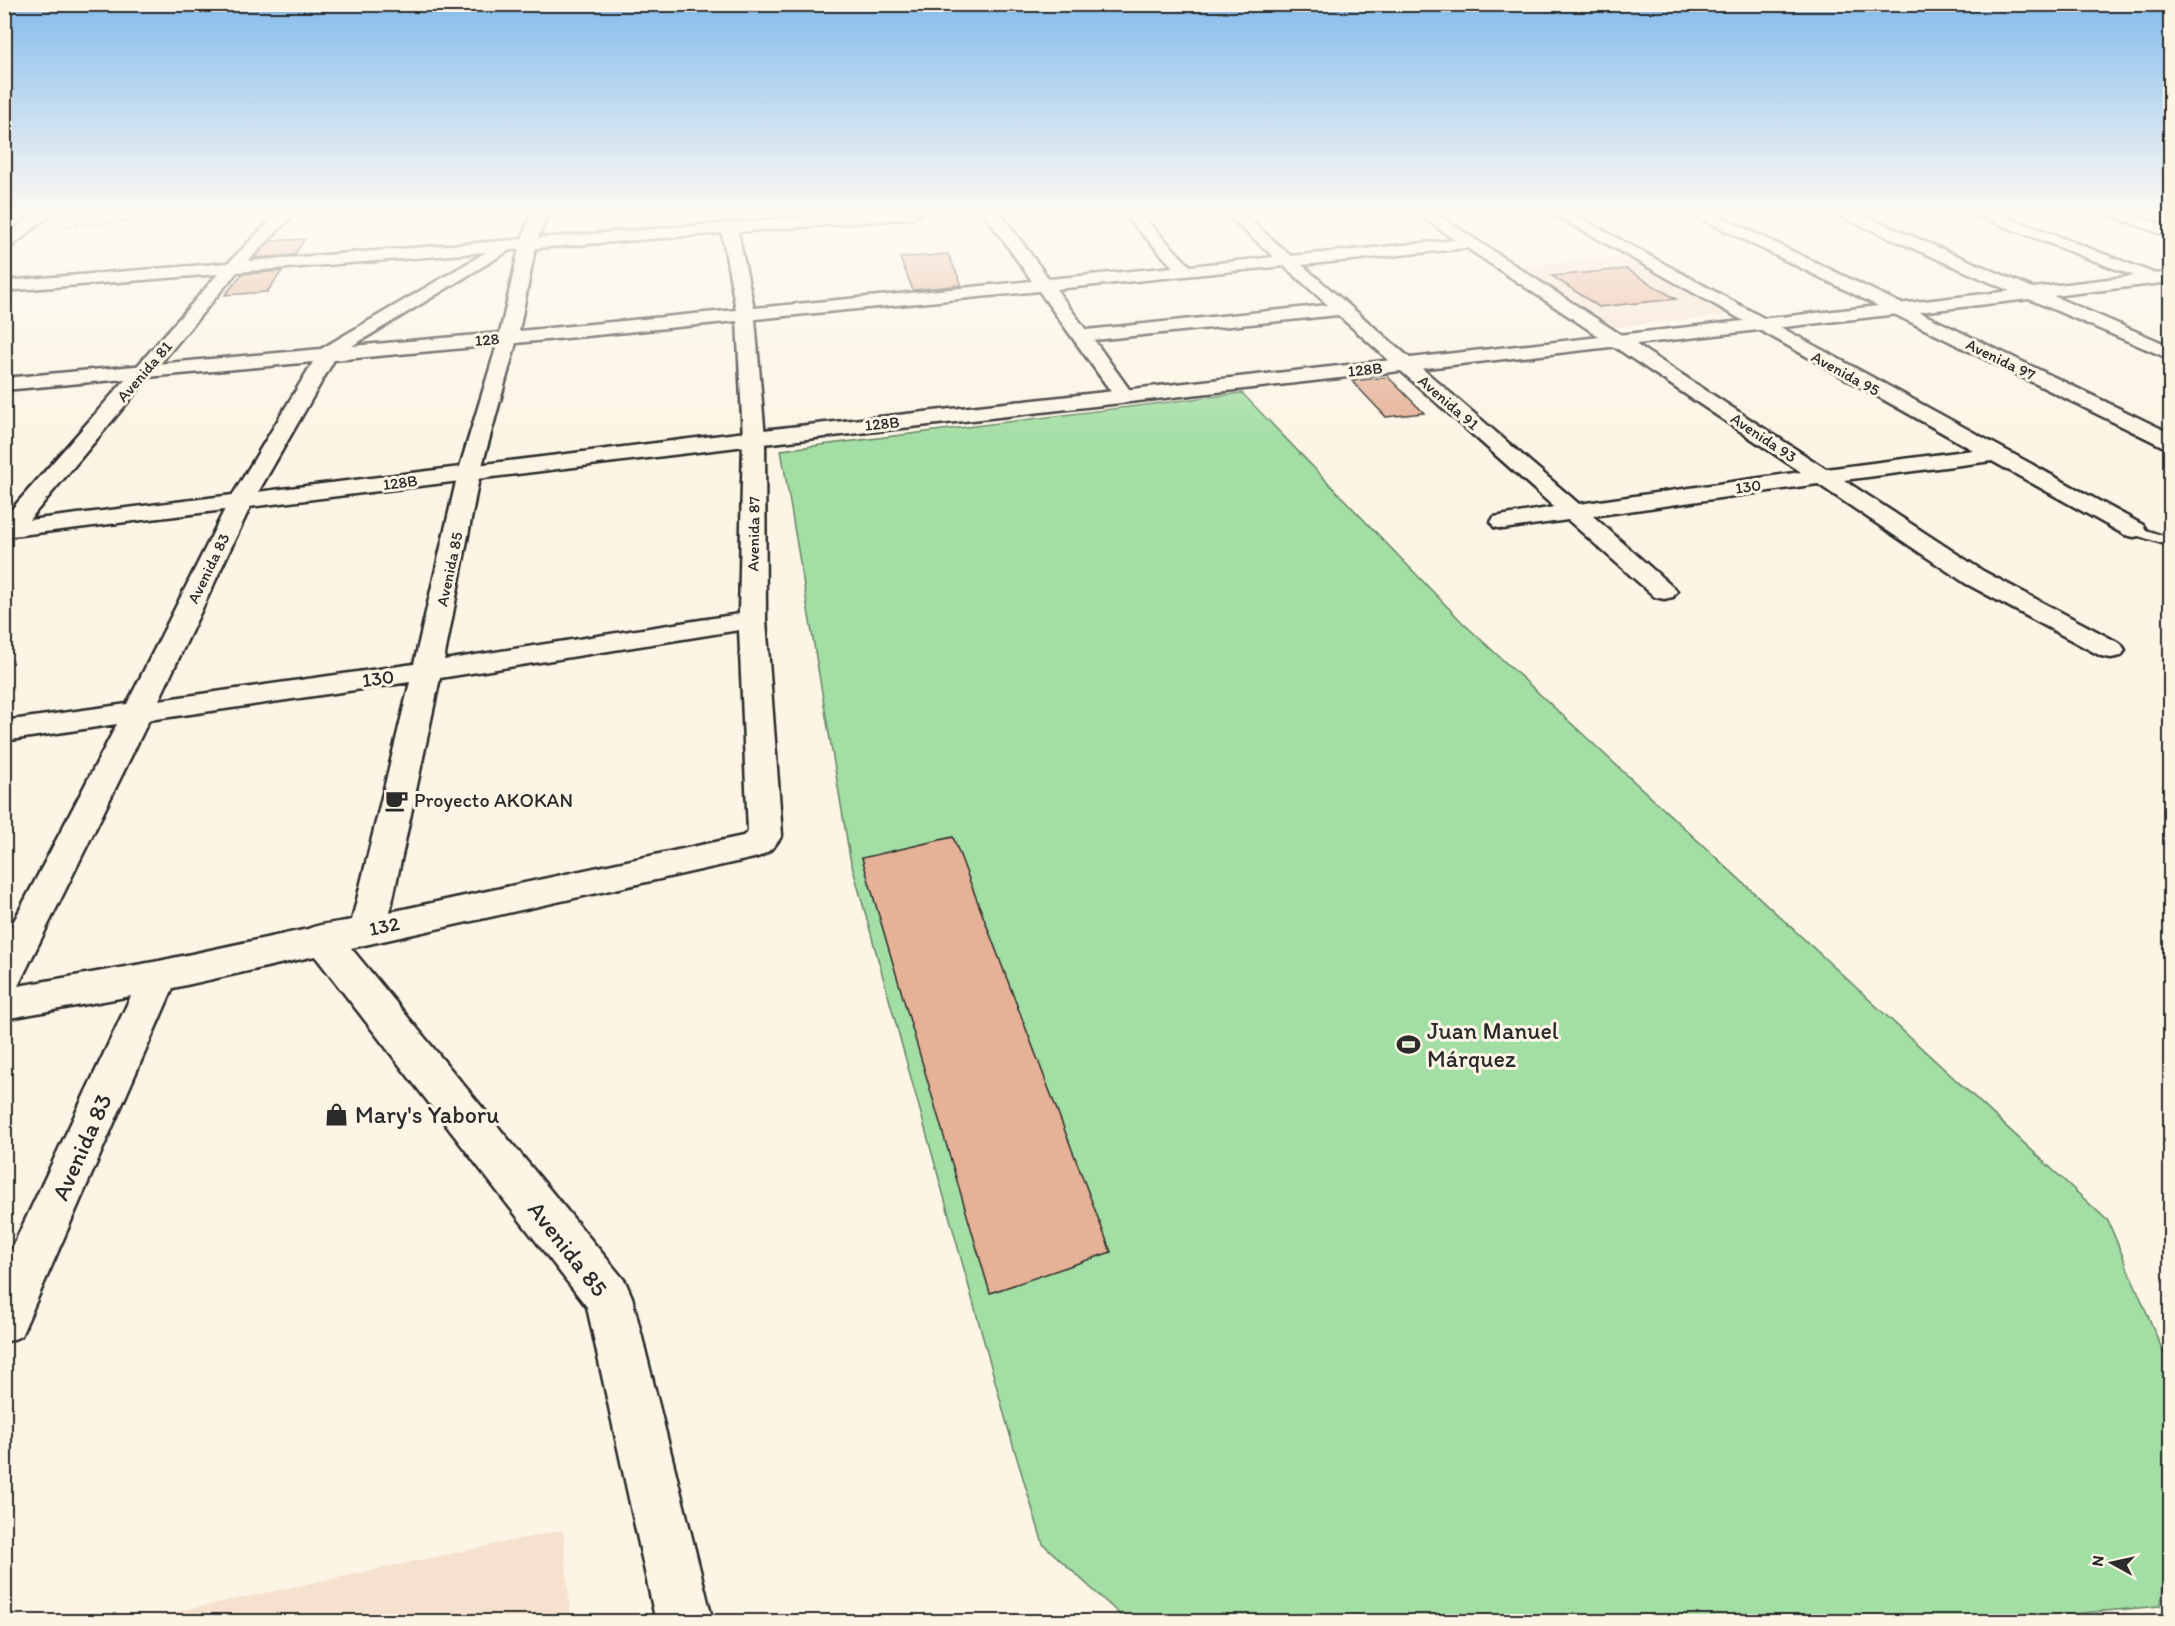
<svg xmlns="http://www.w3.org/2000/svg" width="2175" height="1626" viewBox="0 0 2175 1626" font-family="Itim,sans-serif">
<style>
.built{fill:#f5e1ce}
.green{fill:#a3dea4;stroke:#678468;stroke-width:1.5}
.building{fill:#e5b197;stroke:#2b2b2b;stroke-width:1.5}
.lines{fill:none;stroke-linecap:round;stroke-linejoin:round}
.service-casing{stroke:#2b2b2b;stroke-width:4}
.minor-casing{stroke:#2b2b2b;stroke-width:5}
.tertiary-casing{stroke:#2b2b2b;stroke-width:5}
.path{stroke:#2b2b2b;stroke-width:2;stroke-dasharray:3 2;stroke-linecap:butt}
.service{fill:#fcf5e5;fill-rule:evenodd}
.minor{fill:#fcf5e5;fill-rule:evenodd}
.tertiary{fill:#fcf5e5;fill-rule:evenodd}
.labels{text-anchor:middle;stroke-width:6;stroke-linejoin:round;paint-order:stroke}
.far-street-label{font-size:16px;fill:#2b2b2b;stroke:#fcf5e5}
.street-label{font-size:20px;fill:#2b2b2b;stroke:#fcf5e5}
.poi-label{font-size:20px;fill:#2b2b2b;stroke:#fcf5e5;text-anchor:start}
.near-poi-label{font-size:24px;fill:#2b2b2b;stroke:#fcf5e5;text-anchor:start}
.near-street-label{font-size:24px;fill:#2b2b2b;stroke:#fcf5e5}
</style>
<rect width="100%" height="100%" fill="#fcf5e5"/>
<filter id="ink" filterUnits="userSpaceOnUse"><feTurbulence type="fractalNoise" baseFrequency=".0167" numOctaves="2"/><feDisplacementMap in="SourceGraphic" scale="12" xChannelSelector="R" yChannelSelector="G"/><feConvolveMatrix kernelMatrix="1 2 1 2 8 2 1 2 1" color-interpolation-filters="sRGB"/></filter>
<g filter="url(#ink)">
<g class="built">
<polygon points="740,213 805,213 805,218 752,223"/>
<polygon points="1625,256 1727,315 1614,327 1521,266"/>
<polygon points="563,1530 571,1621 132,1621"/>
</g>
<polygon class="green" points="1242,393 1463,623 2108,1221 2170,1368 2170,1552 2160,1606 1984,1622 1127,1621 1043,1544 1010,1435 850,858 781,450"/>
<g class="building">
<polygon points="305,239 294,255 254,258 270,241"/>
<polygon points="948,254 962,285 913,290 900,258"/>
<polygon points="1626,269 1676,299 1599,307 1552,276"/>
<polygon points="282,271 267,292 225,295 242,274"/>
<polygon points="1388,377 1424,413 1386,417 1352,381"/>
<polygon points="953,837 1111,1252 990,1293 862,858"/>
</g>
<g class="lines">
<defs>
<polygon id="service" points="2134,526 2170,538 2170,546 2129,533 2127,530 2129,527"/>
<g id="minor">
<polygon points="35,213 52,213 10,248 4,250 4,237"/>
<path d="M532 213H548L536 244 519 331 736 310 721 228 729 223 737 228 754 308 1032 281 984 213H1000L1049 279 1173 267 1123 213H1139L1190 266 1274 257 1225 213H1242L1291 256 1455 240 1417 213H1435L1826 469 1973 450 1552 213H1571L2143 525 2146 530 2143 535 2134 537 2125 535 1992 461 1844 480 1983 571 2121 644 2125 650 2121 656 2111 658 2101 656 1965 583 1818 484 1593 516 1677 591 1673 597 1664 599 1655 597 1568 520 1503 529 1494 527 1491 522 1494 517 1554 507 1338 315 1094 340 1134 396 1131 400 1124 402 1117 400 1039 291 755 319 765 438 766 620 782 835C775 847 768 854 754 858L351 948 625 1281 632 1297 713 1622H656L587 1307 315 956 173 988 21 1336 4 1343V1265L131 996 4 1019V940L117 724 4 741V721L127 704 229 501 313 362 4 390V378L321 349 507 240 515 245 513 248 352 346 500 333 520 244ZM1467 248 1801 472 1579 504 1302 265ZM1284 266 1328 305 1086 330 1056 289ZM737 321 743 438 739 614 444 660 480 473 516 343ZM497 345 458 473 414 664 159 700 253 501 334 360ZM739 630 748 832 743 836 390 912 440 678ZM410 682 352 920C338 923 321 923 308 929L159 961 18 986 149 720Z"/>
<polygon points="1837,213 1858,213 2033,288 2134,276 1978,216 1975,213 1997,213 2156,274 2170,272 2170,282 2053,296 2170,346 2170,359 2029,299 1919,312 2170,433 2170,447 2162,446 1892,313 1889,309 1892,305 1898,304 2010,291 1840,216"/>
<polygon points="2108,213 2131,213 2170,227 2170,237 2111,216"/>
</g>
<polygon id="tertiary" points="278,213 295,213 248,261 856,213 921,213 913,218 237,272 29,520 754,431 1878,306 1696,216 1693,213 1713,213 1904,305 1907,309 1904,313 1898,314 754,445 4,537 4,518 218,274 4,291 4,281 228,263"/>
</defs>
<use href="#service" class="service-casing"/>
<use href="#minor" class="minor-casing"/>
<use href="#tertiary" class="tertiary-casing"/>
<polyline class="path" points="65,226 224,213"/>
<use href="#service" class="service"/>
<use href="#minor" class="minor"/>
<use href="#tertiary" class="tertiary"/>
</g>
</g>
<linearGradient id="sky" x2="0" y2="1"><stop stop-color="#86bcec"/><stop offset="0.48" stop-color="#fefaf3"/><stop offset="1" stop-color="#fefaf3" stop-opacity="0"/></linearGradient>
<rect width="2175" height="441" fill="url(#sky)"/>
<defs>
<symbol id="cafe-bare" viewBox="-9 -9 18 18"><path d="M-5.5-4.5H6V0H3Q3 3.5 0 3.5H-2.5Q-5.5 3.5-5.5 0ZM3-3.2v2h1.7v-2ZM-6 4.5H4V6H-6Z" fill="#2b2b2b" stroke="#fcf5e5" stroke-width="2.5" paint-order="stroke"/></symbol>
<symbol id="stadium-bare" viewBox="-9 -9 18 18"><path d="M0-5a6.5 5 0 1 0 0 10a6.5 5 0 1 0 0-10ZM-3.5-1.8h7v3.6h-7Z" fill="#2b2b2b" stroke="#fcf5e5" stroke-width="2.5" paint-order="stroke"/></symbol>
<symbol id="shop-bare" viewBox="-9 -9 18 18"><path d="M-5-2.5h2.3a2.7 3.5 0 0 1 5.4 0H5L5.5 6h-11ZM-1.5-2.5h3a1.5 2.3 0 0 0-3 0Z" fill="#2b2b2b" stroke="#fcf5e5" stroke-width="2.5" paint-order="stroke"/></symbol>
</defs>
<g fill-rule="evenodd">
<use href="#cafe-bare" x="380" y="784" width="33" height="33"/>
<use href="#stadium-bare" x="1392" y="1028" width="33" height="33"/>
<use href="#shop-bare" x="320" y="1098" width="33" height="33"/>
</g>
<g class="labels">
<g class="far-street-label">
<text transform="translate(487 339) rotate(-5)" y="6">128</text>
<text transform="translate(2001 359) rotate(26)" y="6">Avenida 97</text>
<text transform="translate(1365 369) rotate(-6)" y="6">128B</text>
<text transform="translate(144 371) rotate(-49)" y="6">Avenida 81</text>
<text transform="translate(1846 373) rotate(29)" y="6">Avenida 95</text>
<text transform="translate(1449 402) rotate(41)" y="6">Avenida 91</text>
<text transform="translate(882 423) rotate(-6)" y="6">128B</text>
<text transform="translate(1764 437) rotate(34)" y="6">Avenida 93</text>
<text transform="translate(400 482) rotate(-7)" y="6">128B</text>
<text transform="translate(1748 486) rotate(-8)" y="6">130</text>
<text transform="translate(753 534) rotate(-89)" y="6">Avenida 87</text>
<text transform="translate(208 568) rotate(-64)" y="6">Avenida 83</text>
<text transform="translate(449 569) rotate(-78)" y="6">Avenida 85</text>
</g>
<g class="street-label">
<text transform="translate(378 678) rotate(-8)" y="7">130</text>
<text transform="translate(384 926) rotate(-12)" y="7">132</text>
</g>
<g class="poi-label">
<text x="414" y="807">Proyecto AKOKAN</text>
</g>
<g class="near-poi-label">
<text x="1427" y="1039">Juan Manuel<tspan x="1427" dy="28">Márquez</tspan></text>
<text x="355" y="1123">Mary's Yaboru</text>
</g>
<g class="near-street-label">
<text transform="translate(82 1147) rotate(-66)" y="8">Avenida 83</text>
<text transform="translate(568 1249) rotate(52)" y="8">Avenida 85</text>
</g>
</g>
<rect width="2175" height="1626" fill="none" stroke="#fcf5e5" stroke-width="24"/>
<rect x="12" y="12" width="2151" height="1602" fill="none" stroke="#2b2b2b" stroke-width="2" filter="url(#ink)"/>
<g transform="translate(2112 1563) rotate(278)" stroke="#fcf5e5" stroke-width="4.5" paint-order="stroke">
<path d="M0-4.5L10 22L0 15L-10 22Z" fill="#2b2b2b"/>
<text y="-9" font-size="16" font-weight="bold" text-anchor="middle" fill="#2b2b2b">N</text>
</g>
</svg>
